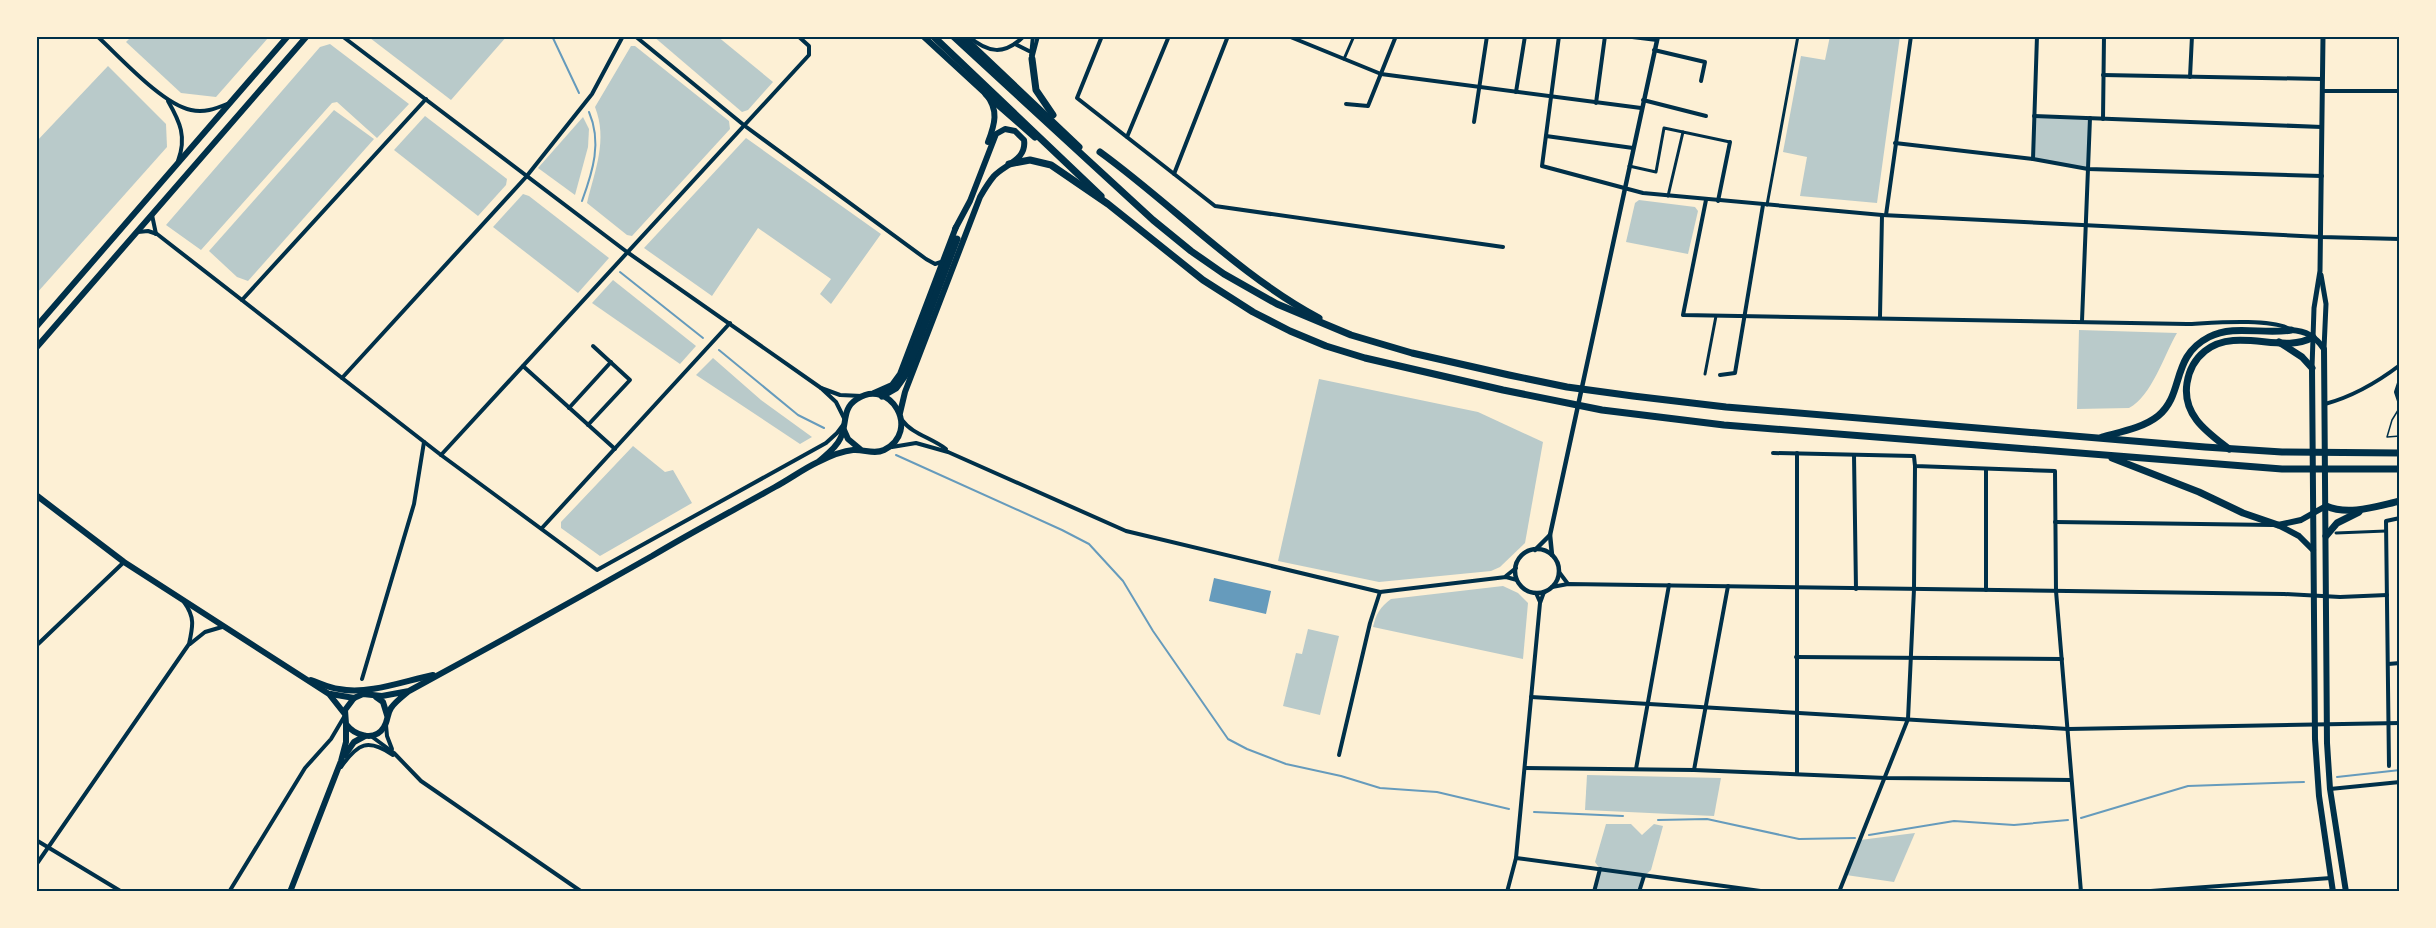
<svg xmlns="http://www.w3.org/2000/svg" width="2436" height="928" viewBox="0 0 2436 928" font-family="Raleway,sans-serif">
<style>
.green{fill:#b9caca}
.water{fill:#669bbc}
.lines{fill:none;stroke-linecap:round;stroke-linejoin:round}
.stream{stroke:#669bbc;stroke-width:2}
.service{stroke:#003049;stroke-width:1.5}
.pedestrian{stroke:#003049;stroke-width:3}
.minor{stroke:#003049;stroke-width:4}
.tertiary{stroke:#003049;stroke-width:4.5}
.secondary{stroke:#003049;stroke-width:5}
.primary{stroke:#003049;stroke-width:6}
.trunk{stroke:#003049;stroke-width:6}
.motorway{stroke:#003049;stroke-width:7}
.neatline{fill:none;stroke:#003049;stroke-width:2}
</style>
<rect width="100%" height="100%" fill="#fdf0d5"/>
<g class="green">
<polygon points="132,36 266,36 268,38 216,97 181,93 126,42"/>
<polygon points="372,36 507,36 451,100 370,38"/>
<polygon points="653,36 717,36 773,82 748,110 742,112"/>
<polygon points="1830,36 1900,36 1877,203 1800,196 1807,157 1783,152 1801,56 1825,60"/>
<polygon points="330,44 409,104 377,138 337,102 332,103 201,250 166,225 320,47"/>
<path d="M631 46H635L729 121 730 129 632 236 627 235 587 203C595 170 608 140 595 107Z"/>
<polygon points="108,66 166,124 167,147 36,294 36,142"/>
<polygon points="334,110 374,139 248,281 237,277 209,251"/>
<polygon points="425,116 507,179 506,185 478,216 394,150"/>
<polygon points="2034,116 2090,118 2088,169 2033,159"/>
<polygon points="583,117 589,129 588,147 575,195 538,168"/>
<polygon points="746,138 881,234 831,304 820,294 831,279 758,228 712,296 644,248"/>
<polygon points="523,194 529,196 609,258 578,293 493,227"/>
<polygon points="1639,200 1695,207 1698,211 1688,254 1626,242 1635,203"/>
<polygon points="613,280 696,346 680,364 592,303"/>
<path d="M2079 330 2177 333C2164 355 2152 396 2129 408L2077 409Z"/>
<polygon points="713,358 761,400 812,437 800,444 696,375"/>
<polygon points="1319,379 1478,412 1543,442 1525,543 1500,567 1491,571 1379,582 1278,561"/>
<polygon points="633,446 665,472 673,470 692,503 600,556 561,528 561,522"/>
<path d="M1503 586 1518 593 1528 603 1523 659 1373 627C1376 614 1380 607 1391 599Z"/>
<polygon points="1308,629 1339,636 1320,715 1283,706 1296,653 1302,654"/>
<polygon points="1587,775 1721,778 1714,816 1585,810"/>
<polygon points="1606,824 1631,824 1642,835 1654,824 1663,826 1651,870 1644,876 1639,892 1594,892 1600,869 1595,862"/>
<polygon points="1915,833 1894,882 1846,875 1860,840"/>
</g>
<polygon class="water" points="1214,578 1271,591 1266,614 1209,601"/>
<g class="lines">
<g class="stream">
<polyline points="552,36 579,93"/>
<path d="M582 201C593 171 602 142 589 112"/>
<polyline points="620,272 703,338"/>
<polyline points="719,350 798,415 824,428"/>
<polyline points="896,455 1062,530 1089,544 1123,581 1153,631 1228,739 1247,749 1286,764 1341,776 1380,788 1437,792 1509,809"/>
<polyline points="2337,777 2400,770"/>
<polyline points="1534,812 1623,816"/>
<polyline points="2081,818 2188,786 2304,782"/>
<polyline points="1658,820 1707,819 1799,839 1855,838"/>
<polyline points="1869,835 1954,821 2014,825 2068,820"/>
</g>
<polyline class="service" points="2400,407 2392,420 2387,437 2400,436"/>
<g class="pedestrian">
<polyline points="1344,59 1354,36"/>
<polyline points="1629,166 1656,172 1664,128 1683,132"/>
<polyline points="1668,196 1683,132 1730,142"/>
<polyline points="1767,205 1798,36"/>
<polyline points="1705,374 1716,316"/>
<polyline points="2336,533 2386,531"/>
</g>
<g class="minor">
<path d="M97 36C120 57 162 104 191 110 204 113 215 109 227 104"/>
<polyline points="342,36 627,252 821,388"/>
<polyline points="635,36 745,126 926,259 935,264 941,262"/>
<path d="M968 36C988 53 1004 56 1024 36"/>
<polyline points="1102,36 1077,98 1215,206 1503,247"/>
<polyline points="1288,36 1381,74 1641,108"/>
<polyline points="1559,36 1542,166 1643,193 1882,215 2321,237 2400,239"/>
<polyline points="1624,36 1657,40"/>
<polyline points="1015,44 1029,51"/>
<polyline points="1654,50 1705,62 1701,81"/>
<polyline points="1031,56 1033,36"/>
<polyline points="1032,59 1038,36"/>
<polyline points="2103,75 2322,79"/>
<polyline points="2190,77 2192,36"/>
<polyline points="2323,91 2400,91"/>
<polyline points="1516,92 1525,36"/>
<polyline points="1643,100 1706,116"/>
<path d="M168 101C180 122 187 137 178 161"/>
<polyline points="1596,103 1605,36"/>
<polyline points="1346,104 1368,106 1396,36"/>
<polyline points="2034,116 2322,127"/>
<polyline points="2103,119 2104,36"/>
<polyline points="1474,122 1487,36"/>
<polyline points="1546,136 1633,148"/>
<polyline points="1127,137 1169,36"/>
<polyline points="1895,143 2033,159 2088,169 2322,176"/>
<polyline points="2033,159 2037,36"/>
<polyline points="1174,174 1228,36"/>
<path d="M1706 200 1683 315 2187 324C2212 323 2268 318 2290 329"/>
<polyline points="1718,201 1730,142"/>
<polyline points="152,215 156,234"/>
<polyline points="1886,215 1911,36"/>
<polyline points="138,232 148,231 157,234 441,455 597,570 826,443 837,433 843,425"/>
<polyline points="242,300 426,99"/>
<polyline points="1880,317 1882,215"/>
<polyline points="2082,321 2090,118"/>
<polyline points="523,366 615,449"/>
<polyline points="1720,375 1735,373 1763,205"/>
<polyline points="342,378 526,177 592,94 623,36"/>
<polyline points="2400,380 2396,392 2400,404"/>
<path d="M2325 404C2351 397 2379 381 2400 365"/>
<polyline points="569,408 611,362"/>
<polyline points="844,418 836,402 821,388 840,395 862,396"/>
<path d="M902 420C912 434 932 438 946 449"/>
<polyline points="588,425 630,380 593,346"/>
<polyline points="892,447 916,443 948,452 1126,531 1380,592 1506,577 1517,580"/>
<polyline points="1773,453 1914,456 1915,466 2055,471 2056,591 2081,892"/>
<polyline points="441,455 809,55 809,46 798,36"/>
<polyline points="1854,455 1856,589"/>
<polyline points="1986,469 1986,590"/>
<polyline points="2055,522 2273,525"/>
<polyline points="542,528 730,323"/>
<polyline points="1559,572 1568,584"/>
<polyline points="1506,576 1516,568"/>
<polyline points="1552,587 1568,584 2284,594 2340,597 2387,595"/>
<polyline points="1536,593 1540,602"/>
<polyline points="190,644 205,632 222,627"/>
<polyline points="36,646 124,562"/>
<polyline points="1796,657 2062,659"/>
<polyline points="2388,664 2400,663"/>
<polyline points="362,679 414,504 424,442"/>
<polyline points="1531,697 2068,729 2400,723"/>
<polyline points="386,725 387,736 392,749"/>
<polyline points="371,736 394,753 421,781 582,892"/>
<polyline points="1339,755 1370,623 1380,592"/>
<polyline points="2389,766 2386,521 2400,518"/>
<path d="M341 767C358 743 368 738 393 755"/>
<polyline points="1525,768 1694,770 1886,778 2071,780"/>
<polyline points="1636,769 1669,585"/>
<polyline points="1694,770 1728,586"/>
<polyline points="1797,774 1797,453"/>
<polyline points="2330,789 2400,782"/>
<polyline points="36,840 122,892"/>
<polyline points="1516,858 1768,892"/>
<path d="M36 865 189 644C193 626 195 617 184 602"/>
<polyline points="229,892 305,768 331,739 344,717"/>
<polyline points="1507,892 1516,858 1540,603 1544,592"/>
<polyline points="1594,892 1600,869"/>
<polyline points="1639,892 1644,876"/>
<polyline points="1839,892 1908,719 1914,589 1915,466"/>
<polyline points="2137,892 2331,878"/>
</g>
<g class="tertiary">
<circle cx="1537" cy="571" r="22"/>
<polyline points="1535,550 1550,535"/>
<polyline points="1552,555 1550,535 1658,36"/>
</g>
<g class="secondary">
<polyline points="2321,275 2326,304 2324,349"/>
<polyline points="2312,368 2314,308 2320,271 2323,36"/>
</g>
<g class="primary">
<path d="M923 36 986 94C999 110 995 124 988 142"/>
<path d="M2291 330C2306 331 2315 336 2324 349L2327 743 2330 789 2346 892"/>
<polyline points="2312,368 2315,739 2319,796 2333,892"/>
<polyline points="874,393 892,385 900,374 956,227"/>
<path d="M900 413 905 392 980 197C984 190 989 182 994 176 1005 164 1027 160 1024 140L1015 131 1005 129 996 134 970 201 955 229"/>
<polyline points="844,430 848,439 860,449"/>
<polyline points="36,495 124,562 329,694 344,713"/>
<polyline points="2278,525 2301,520 2326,506"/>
<polyline points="2278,525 2299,536 2313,550"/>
<path d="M311 680C320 683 329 688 339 689 368 695 404 681 433 675"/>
<path d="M409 691 382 696 363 694 354 698 345 710 346 724C355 736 375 742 384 727 388 721 387 714 391 708 395 702 403 696 409 691 490 647 571 602 652 556 692 532 734 510 775 487 790 479 803 469 818 462 828 457 842 451 853 450 864 449 874 455 884 450 922 431 890 377 857 399 841 409 848 424 840 439 836 448 826 455 818 462"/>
<polyline points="331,694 354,698"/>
<polyline points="376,697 383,702 387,715"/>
<polyline points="345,755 354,742 365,736"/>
<polyline points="290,892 341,761 346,742 346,725"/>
</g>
<g class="trunk">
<polyline points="36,327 288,36"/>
<polyline points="36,348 307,36"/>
</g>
<g class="motorway">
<polyline points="933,36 1101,196"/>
<polyline points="953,36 1153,220 1191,251 1224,274 1277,304 1351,335 1412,353 1509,375 1567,387 1633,396 1726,407 2205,447 2282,452 2400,453"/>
<polyline points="962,36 1079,147"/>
<polyline points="1032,59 1036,90 1053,115"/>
<polyline points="986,94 1035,137"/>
<path d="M1100 152C1173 205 1240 276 1319 318"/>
<polyline points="1009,164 1030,160 1051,165 1108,204 1203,280 1253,312 1290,331 1326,346 1365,358 1503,390 1602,410 1724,425 2282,469 2400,469"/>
<polyline points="2279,342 2302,357 2312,368"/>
<polyline points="882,396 896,388 906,374 957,239"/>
<path d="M2102 437C2120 432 2143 428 2158 416 2185 394 2170 357 2209 337 2234 324 2264 335 2291 330"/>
<path d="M2229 449C2207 432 2182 415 2187 383 2189 370 2195 359 2205 351 2237 326 2283 355 2313 337"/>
<polyline points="2112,458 2199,492 2243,513 2278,525"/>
<path d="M2326 506C2349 516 2377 506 2400 501"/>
<polyline points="2326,536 2337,523 2359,512"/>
</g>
</g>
<rect width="2436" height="928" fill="none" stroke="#fdf0d5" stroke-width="75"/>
<rect x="38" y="38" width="2360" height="852" class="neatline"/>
</svg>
